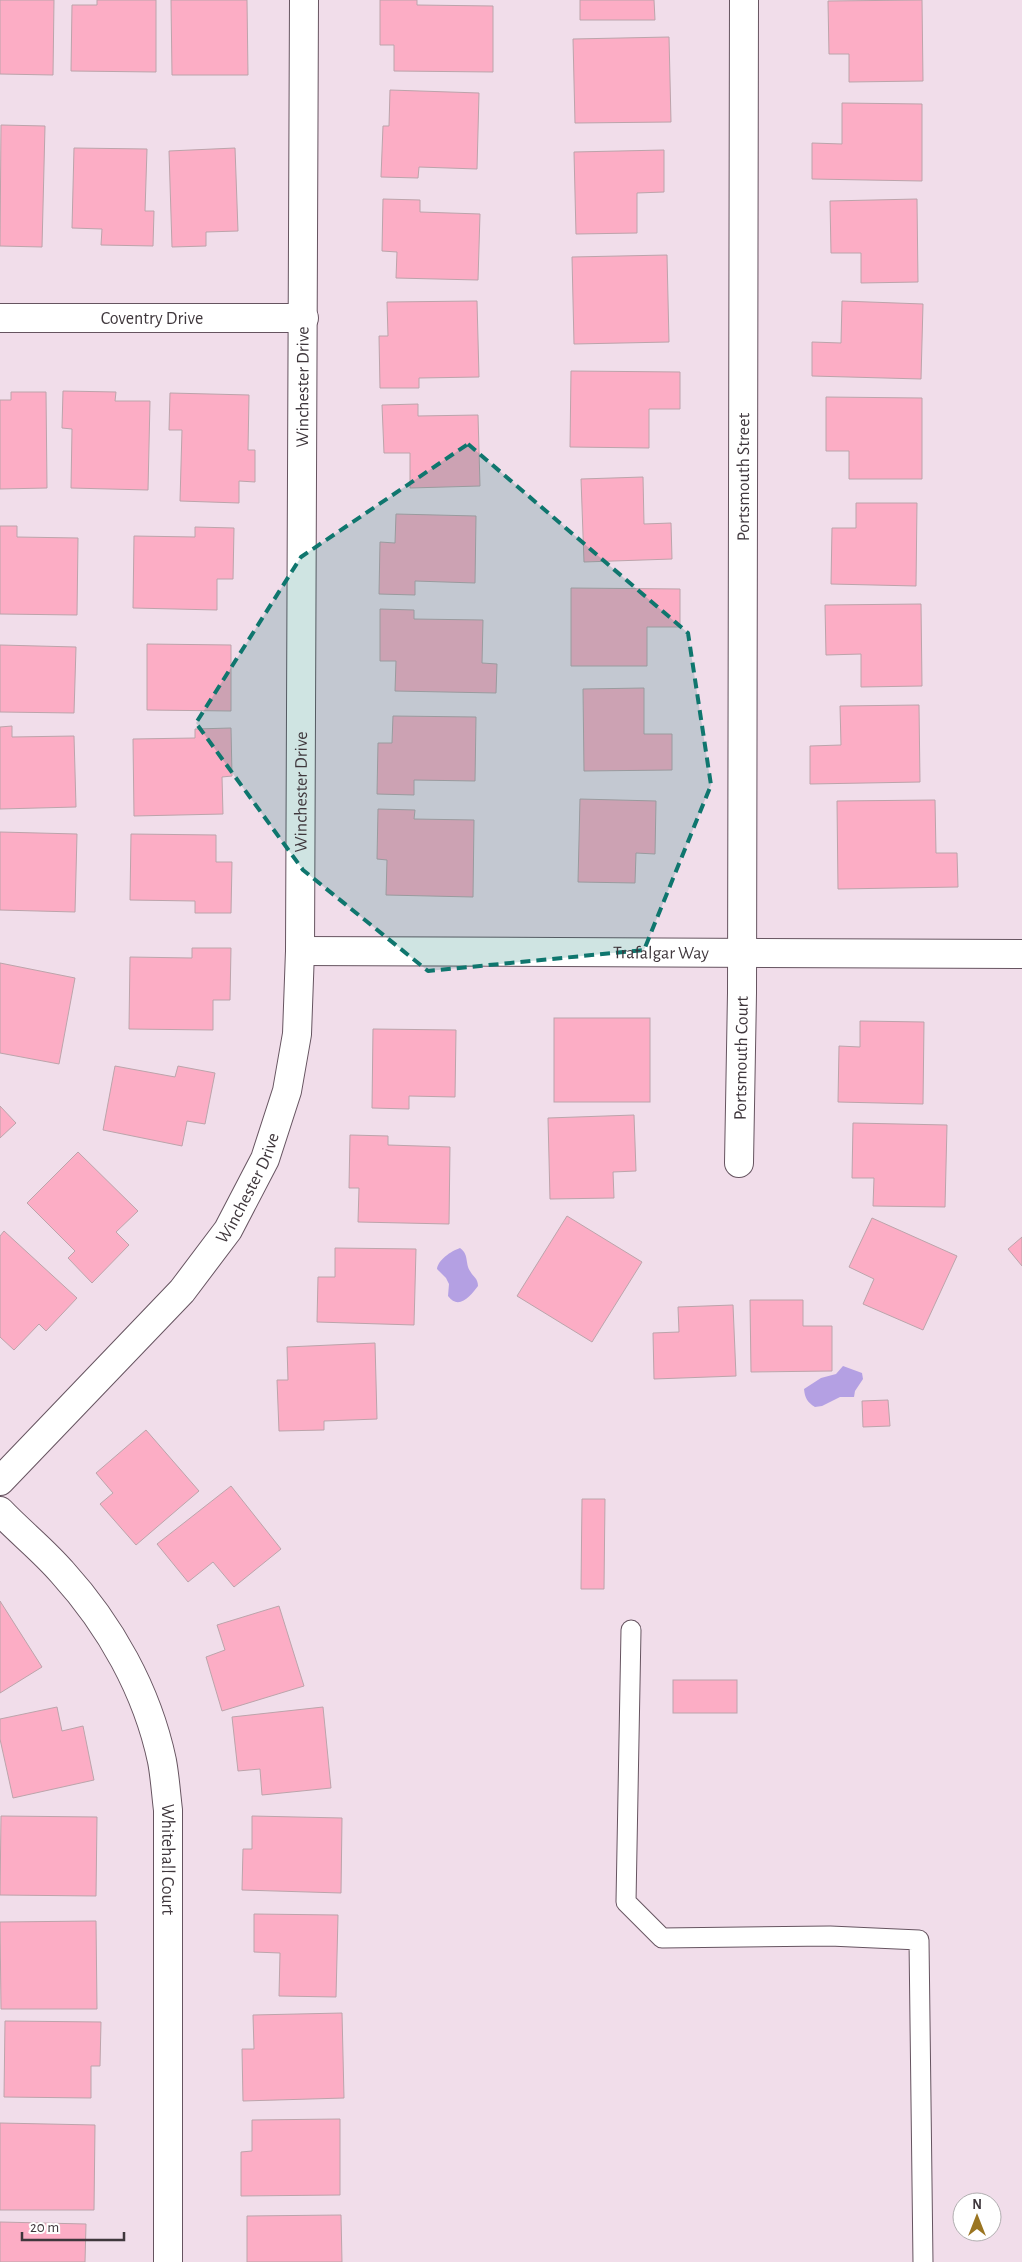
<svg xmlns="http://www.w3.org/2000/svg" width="1022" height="2262" viewBox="0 0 1022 2262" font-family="'Alegreya Sans',sans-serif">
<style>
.water{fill:#b4a0e3}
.building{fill:#fcadc5;stroke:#bca4ab}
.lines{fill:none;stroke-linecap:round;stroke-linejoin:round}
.lane-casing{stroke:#665460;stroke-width:21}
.street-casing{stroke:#665460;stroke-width:30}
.lane{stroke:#fff;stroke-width:19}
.street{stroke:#fff;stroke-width:28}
.marked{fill:#0f766e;fill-opacity:0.2;stroke:#0f766e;stroke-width:4;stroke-dasharray:10 6;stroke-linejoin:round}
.labels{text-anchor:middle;stroke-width:5;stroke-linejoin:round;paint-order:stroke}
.street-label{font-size:18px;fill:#3f373c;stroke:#fff}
</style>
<rect width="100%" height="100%" fill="#f1ddea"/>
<g class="water">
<path d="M460 1248C469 1254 465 1263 470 1271 473 1277 478 1278 478 1286 471 1295 459 1311 448 1296L449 1284 446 1278 437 1269C438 1260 451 1251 460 1248Z"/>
<path d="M843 1366 862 1373 863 1379 855 1391 854 1397H840L822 1406 815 1407C807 1402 805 1398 804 1389L821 1378 836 1374Z"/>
</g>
<g class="building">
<polygon points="0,0 54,0 53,75 0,74"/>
<polygon points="97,0 156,0 156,72 71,71 72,5 97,5"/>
<polygon points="171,0 247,0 248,75 172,75"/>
<polygon points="380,0 417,0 417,5 493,6 493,72 394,71 394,45 380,45"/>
<polygon points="580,0 654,0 655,20 580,20"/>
<polygon points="922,0 923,81 849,82 849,54 829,54 828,1"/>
<polygon points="669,37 671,122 575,123 573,39"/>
<polygon points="390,90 479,93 477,169 419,167 418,178 381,177 383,126 389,126"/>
<polygon points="842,103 922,104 922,181 812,179 812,143 842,144"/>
<polygon points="1,125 45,126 42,247 0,246"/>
<polygon points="74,148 147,149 145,211 154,211 153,246 101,245 102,229 72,228"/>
<polygon points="235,148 238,231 206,232 206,246 172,247 169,151"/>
<polygon points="664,150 664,192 637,193 637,233 576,234 574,152"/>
<polygon points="383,199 420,200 420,212 480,214 478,280 396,278 397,252 382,251"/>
<polygon points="917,199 918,282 861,283 861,253 831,253 830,201"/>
<polygon points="667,255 669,342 574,344 572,257"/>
<polygon points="477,301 479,377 419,378 419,388 380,388 379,336 388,336 387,302"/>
<polygon points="842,301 923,304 921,379 812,376 812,342 841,343"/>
<polygon points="571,371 680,372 680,409 649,409 649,448 570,447"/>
<polygon points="63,391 116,392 115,401 150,401 148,490 71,488 72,429 62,428"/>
<polygon points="11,392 46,392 47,488 0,489 0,400 11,400"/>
<polygon points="170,393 249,395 248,450 255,450 255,482 239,481 239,503 180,501 182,430 169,430"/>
<polygon points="826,397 922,398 922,479 849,479 849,451 826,451"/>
<polygon points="418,404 418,416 478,415 480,486 410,488 410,453 384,453 382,405"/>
<polygon points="643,477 644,524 671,523 672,559 584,562 581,479"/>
<polygon points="856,503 917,503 916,586 831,584 832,528 856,528"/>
<polygon points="396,514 476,516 475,583 415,581 415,595 379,594 380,542 395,543"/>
<polygon points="0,526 17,526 17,537 78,538 77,615 0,614"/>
<polygon points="195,527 234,528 233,579 217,579 217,610 133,608 134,536 195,537"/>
<polygon points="571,588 680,589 680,627 647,627 647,666 571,666"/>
<polygon points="921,604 922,686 861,687 861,654 826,655 825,605"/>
<polygon points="380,609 414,610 414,619 483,620 482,663 497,664 496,693 395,691 396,661 380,661"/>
<polygon points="147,644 231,645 231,711 147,710"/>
<polygon points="0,645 76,647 74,713 0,712"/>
<polygon points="644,688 644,734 672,734 672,770 584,771 583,689"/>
<polygon points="919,705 920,782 810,784 810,746 841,745 840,706"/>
<polygon points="393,716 476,717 475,781 414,780 414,795 377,794 378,743 392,743"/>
<polygon points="12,726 12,737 74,736 76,807 0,809 0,727"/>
<polygon points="231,728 232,776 222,777 223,814 134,816 133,739 195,738 195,729"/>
<polygon points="580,799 656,801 655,854 636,853 635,883 578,882"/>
<polygon points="935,800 936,853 957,853 958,887 838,889 837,801"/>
<polygon points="378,809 415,810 414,819 474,820 473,897 386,895 387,860 377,859"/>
<polygon points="0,832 77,834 75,912 0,910"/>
<polygon points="131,834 216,835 216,862 232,862 231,913 195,913 195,901 130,900"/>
<polygon points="192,948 231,948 230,1000 213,1000 213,1030 129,1029 130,957 192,958"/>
<polygon points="0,963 75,978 59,1064 0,1053"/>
<rect x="554" y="1018" width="96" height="84"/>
<polygon points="860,1021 924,1022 923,1104 838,1102 839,1046 860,1047"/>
<polygon points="373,1029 456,1030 455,1097 409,1096 409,1109 372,1108"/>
<polygon points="115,1066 175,1077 178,1066 215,1073 205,1124 187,1121 182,1146 103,1130"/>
<polygon points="0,1106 16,1123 0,1138"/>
<polygon points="634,1115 636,1171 613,1172 614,1198 550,1199 548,1118"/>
<polygon points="853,1123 947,1125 945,1207 873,1206 874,1178 852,1178"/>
<polygon points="350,1135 388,1136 388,1145 450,1147 449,1224 358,1222 359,1188 349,1188"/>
<polygon points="78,1152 138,1211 116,1232 129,1245 92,1283 68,1258 75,1251 27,1203"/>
<polygon points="567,1216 642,1262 592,1342 517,1296"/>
<polygon points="872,1218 957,1256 923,1330 863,1304 874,1279 849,1267"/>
<polygon points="4,1231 77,1298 46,1331 39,1324 14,1350 0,1337 0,1236"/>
<polygon points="1022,1237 1022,1266 1008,1249"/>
<polygon points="335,1248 416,1249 414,1325 317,1322 318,1277 335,1277"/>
<polygon points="750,1300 803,1300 803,1326 832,1326 832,1371 751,1372"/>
<polygon points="733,1305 736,1376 654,1379 653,1333 679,1332 678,1307"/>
<polygon points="375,1343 377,1419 324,1421 324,1430 279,1431 277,1380 288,1380 287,1347"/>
<polygon points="888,1400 890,1426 863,1427 862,1401"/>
<polygon points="146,1430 199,1491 136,1545 100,1504 113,1493 96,1473"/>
<polygon points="231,1486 281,1549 234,1587 213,1562 188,1582 157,1544"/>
<polygon points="582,1499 605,1499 604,1589 581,1589"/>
<polygon points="0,1601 42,1667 0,1693"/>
<polygon points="279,1606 304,1686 222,1711 206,1657 225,1650 217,1625"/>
<rect x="673" y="1680" width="64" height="33"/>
<polygon points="57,1707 62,1731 83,1726 94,1780 13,1798 0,1739 0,1719"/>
<polygon points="323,1707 331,1788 262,1795 260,1769 238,1771 232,1717"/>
<polygon points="1,1816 97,1817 96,1896 0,1895"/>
<polygon points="252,1816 342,1818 341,1893 242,1890 243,1849 252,1849"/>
<polygon points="254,1914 338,1915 336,1997 279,1996 280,1953 254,1952"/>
<polygon points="96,1921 97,2009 1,2009 0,1922"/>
<polygon points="342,2013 344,2098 243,2101 242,2049 254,2049 253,2015"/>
<polygon points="5,2021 101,2022 100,2066 91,2066 91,2098 4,2097"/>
<polygon points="340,2119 340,2195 241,2196 241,2152 252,2151 252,2120"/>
<polygon points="0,2123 95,2125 94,2210 0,2210"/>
<polygon points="341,2215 342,2262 247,2262 247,2216"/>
<polygon points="0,2222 86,2224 85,2262 0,2262"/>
</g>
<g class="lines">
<defs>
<polyline id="lane" points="631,1630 626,1902 662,1938 830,1936 919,1940 923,2262"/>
<g id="street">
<path id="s1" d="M0 318H304"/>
<path id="s2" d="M300 951 1022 954"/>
<path id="s3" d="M739 1163 742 993 744 0"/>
<path id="s4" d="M0 1481 182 1291 228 1230 265 1159 287 1091 297 1034 300 951 304 0"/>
<path id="s5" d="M0 1511C20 1532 43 1550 62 1572 110 1625 147 1690 162 1761 165 1777 166 1794 168 1810V2262"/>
</g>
</defs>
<use href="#lane" class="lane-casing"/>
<use href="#street" class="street-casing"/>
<use href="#lane" class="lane"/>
<use href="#street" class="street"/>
</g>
<path class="marked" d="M468 444 688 633 711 785 644 950 428 971 303 870 196 723 301 557Z"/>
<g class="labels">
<g class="street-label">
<text dy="6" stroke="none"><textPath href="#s1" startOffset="152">Coventry Drive</textPath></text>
<text dy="6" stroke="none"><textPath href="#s4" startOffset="1196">Winchester Drive</textPath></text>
<text dy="6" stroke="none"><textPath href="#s3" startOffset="686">Portsmouth Street</textPath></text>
<text dy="6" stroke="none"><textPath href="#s4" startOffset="791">Winchester Drive</textPath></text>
<text dy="6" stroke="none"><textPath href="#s2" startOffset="361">Trafalgar Way</textPath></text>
<text dy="6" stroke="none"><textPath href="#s3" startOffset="105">Portsmouth Court</textPath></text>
<text dy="6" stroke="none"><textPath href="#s4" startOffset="386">Winchester Drive</textPath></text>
<text dy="6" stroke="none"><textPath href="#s5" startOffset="402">Whitehall Court</textPath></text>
</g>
</g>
<g transform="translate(977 2217)"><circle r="24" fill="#ffffff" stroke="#b2afb1"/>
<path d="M0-4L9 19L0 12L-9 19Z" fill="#9b7521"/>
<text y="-8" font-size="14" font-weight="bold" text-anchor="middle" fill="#3f373c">N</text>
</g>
<path d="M22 2232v8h102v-8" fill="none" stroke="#3f373c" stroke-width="2.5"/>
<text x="30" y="2232" font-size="15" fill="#3f373c" stroke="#ffffff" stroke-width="4" paint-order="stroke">20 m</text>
</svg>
